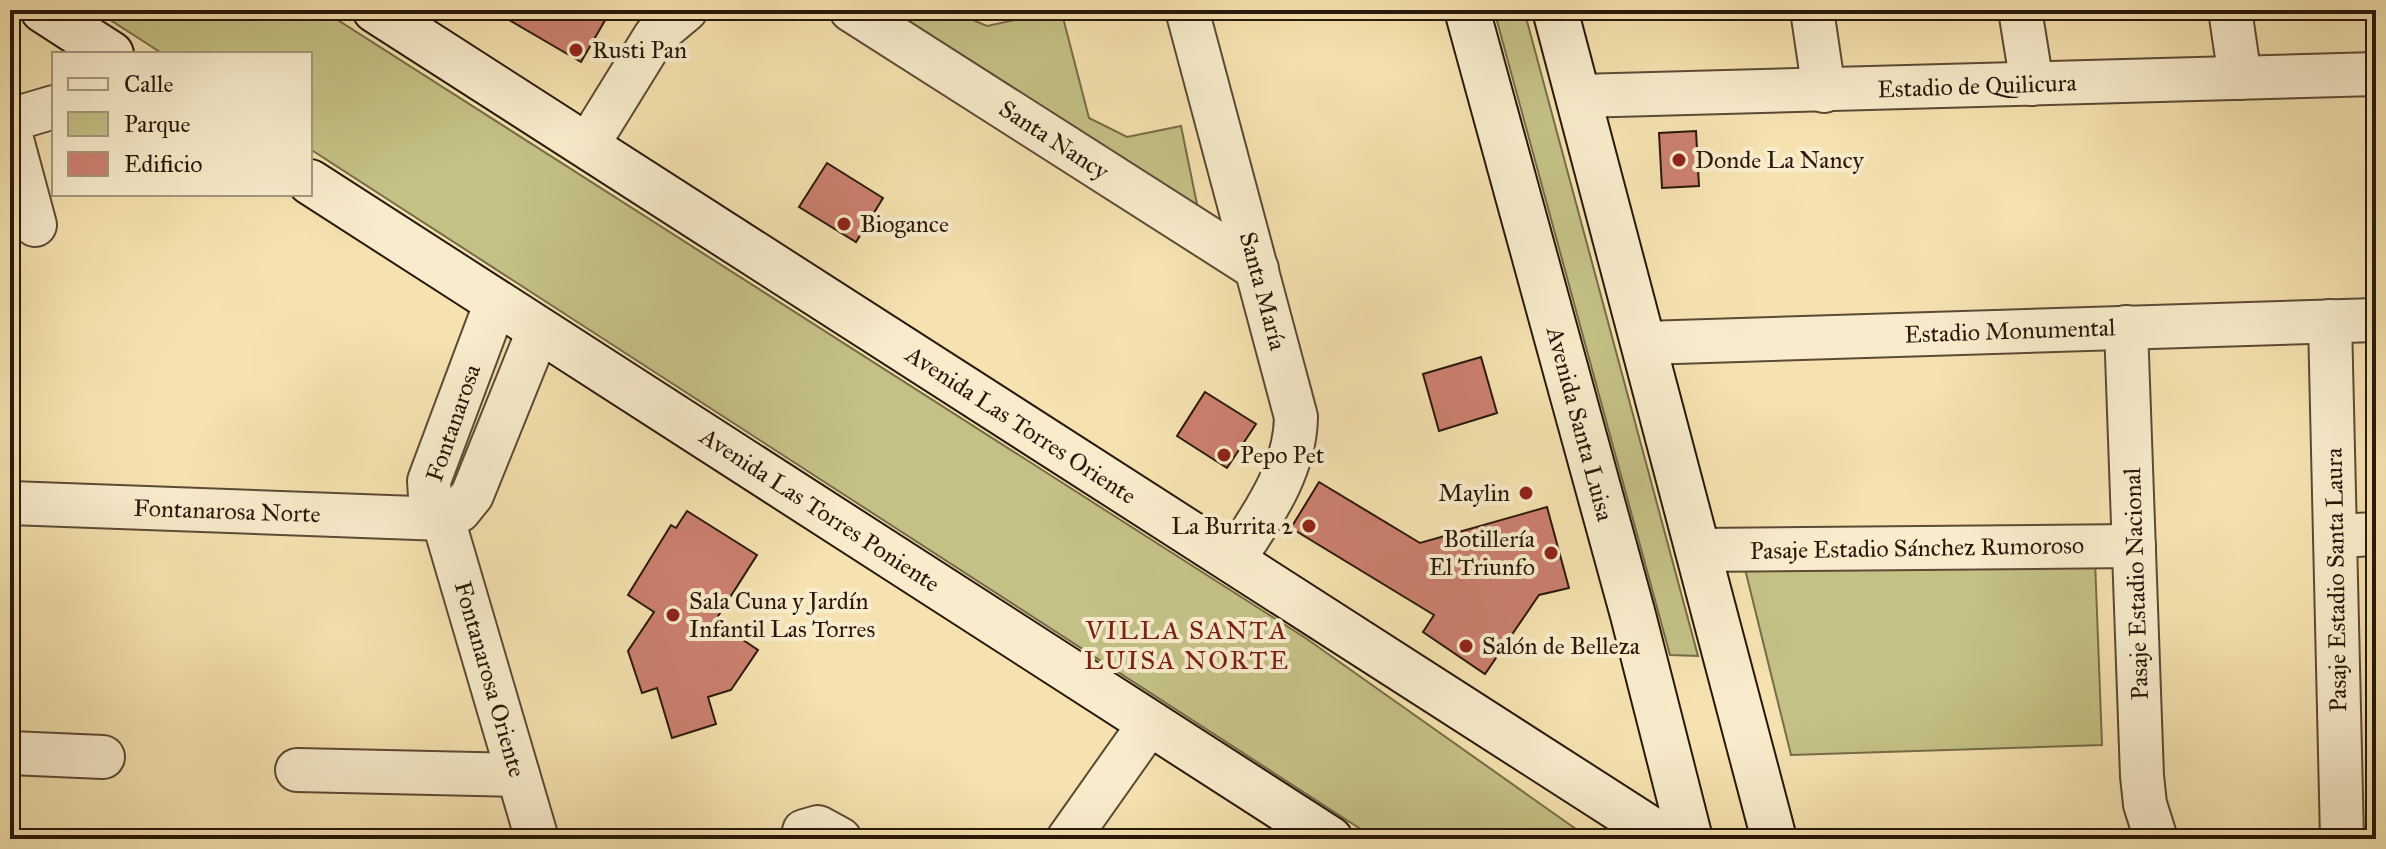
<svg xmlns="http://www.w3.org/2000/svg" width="2386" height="849" viewBox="0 0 2386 849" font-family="'IM FELL Great Primer',serif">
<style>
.green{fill:#c4c186;stroke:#766c48;stroke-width:2}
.building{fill:#cc806f;stroke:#29180a;stroke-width:2}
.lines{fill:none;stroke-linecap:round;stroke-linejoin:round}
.street-casing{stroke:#5c4a34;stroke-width:46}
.secondary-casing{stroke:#29180a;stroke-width:48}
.street{stroke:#f8eccc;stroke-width:42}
.secondary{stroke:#f8eccc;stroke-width:44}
.poi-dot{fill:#8f2418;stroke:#f8eccc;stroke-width:3}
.labels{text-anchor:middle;stroke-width:8;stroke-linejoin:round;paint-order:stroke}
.poi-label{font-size:24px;fill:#29180a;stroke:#f8eccc;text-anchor:start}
.street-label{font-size:24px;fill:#29180a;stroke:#f8eccc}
.neighbourhood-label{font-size:26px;letter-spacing:2px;fill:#7a1f14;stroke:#f8eccc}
</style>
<rect width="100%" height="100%" fill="#f5e2b0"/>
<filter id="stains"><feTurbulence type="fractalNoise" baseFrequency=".0025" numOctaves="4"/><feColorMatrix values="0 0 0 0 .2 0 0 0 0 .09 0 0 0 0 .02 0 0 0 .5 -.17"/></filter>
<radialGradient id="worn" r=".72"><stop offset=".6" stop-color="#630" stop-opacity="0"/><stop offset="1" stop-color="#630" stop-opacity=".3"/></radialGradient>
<g class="green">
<polygon points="95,10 322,10 1307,639 1590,839 1376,839 310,149 310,54 163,54"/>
<polygon points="887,10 966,10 968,18 987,26 1061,10 1089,118 1127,137 1181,126 1198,209"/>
<polygon points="1494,10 1524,10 1698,656 1670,655"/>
<polygon points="2095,560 2102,745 1791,755 1744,565"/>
</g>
<g class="building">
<polygon points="492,10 611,10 581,62"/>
<polygon points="1696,131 1699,186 1662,188 1659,133"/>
<polygon points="827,163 883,198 856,242 799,207"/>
<polygon points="1481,357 1497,413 1439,431 1423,374"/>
<polygon points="1205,392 1256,424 1227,468 1177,436"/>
<polygon points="1319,482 1420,543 1547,507 1569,588 1539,595 1485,674 1423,632 1434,615 1291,528"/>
<polygon points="687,511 757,555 715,621 758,650 731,690 708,697 716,724 672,738 657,688 642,693 628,651 654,612 628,595 671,525 676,528"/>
</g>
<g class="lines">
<defs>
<g id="street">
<polyline points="851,10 1257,269"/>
<path d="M1187 10 1296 417C1295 472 1262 516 1233 561"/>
<polyline points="1812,10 1824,91"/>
<polyline points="2020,10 2032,84"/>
<polyline points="2230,10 2240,78"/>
<polyline points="1579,96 2376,74"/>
<polyline points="10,120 54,107"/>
<polyline points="10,132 35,225"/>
<polyline points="587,146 655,36 686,10"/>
<polyline points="496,302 429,481 430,496 443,519 537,839"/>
<polyline points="2330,321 2342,839"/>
<polyline points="2126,327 2142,776 2145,804 2156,839"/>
<polyline points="1644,343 2376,320"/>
<polyline points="10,503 443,519 459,511 472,495 539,329"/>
<polyline points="2335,536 2376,534"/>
<polyline points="1699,550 2134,546"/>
<polyline points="10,753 103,757"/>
<polyline points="297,770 518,775"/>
<polyline points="802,839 804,831 818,827 840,839"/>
<polyline points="1068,839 1150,723"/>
</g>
<g id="secondary">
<polyline points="43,10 111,54"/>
<polyline points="375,10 1666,839"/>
<polyline points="1467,10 1633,615 1690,839"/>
<polyline points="1555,10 1774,839"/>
<polyline points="310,182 1330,839"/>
</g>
</defs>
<use href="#street" class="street-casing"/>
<use href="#secondary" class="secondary-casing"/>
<use href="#street" class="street"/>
<use href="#secondary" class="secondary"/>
</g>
<g class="poi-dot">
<circle cx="576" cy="50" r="8"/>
<circle cx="1679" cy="160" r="8"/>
<circle cx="844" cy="224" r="8"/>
<circle cx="1224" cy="455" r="8"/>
<circle cx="1526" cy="493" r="8"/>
<circle cx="1309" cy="526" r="8"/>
<circle cx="1551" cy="553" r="8"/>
<circle cx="673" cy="615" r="8"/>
<circle cx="1466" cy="646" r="8"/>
</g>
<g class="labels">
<g class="poi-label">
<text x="592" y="58">Rusti Pan</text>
<text x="1695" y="168">Donde La Nancy</text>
<text x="860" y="232">Biogance</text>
<text x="1240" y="463">Pepo Pet</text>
<text x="1510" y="501" text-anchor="end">Maylin</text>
<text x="1293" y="534" text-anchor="end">La Burrita 2</text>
<text x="1535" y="547" text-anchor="end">Botillería<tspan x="1535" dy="28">El Triunfo</tspan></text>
<text x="689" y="609">Sala Cuna y Jardín<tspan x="689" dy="28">Infantil Las Torres</tspan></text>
<text x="1482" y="654">Salón de Belleza</text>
</g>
<g class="street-label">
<text transform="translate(1977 86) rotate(-2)" y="8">Estadio de Quilicura</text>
<text transform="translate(1054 140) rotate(33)" y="8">Santa Nancy</text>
<text transform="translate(1263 291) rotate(75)" y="8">Santa María</text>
<text transform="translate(2010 331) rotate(-2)" y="8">Estadio Monumental</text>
<text transform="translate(453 423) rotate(-71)" y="8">Fontanarosa</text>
<text transform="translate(1580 424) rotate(75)" y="8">Avenida Santa Luisa</text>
<text transform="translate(1021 425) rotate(33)" y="8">Avenida Las Torres Oriente</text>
<text transform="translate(820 510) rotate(33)" y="8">Avenida Las Torres Poniente</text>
<text transform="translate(227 511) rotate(2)" y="8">Fontanarosa Norte</text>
<text transform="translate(1917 548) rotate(-1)" y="8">Pasaje Estadio Sánchez Rumoroso</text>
<text transform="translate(2336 580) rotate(-91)" y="8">Pasaje Estadio Santa Laura</text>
<text transform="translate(2136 584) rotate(-92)" y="8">Pasaje Estadio Nacional</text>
<text transform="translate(490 679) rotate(74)" y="8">Fontanarosa Oriente</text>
</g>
<g class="neighbourhood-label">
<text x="1187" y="639">VILLA SANTA<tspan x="1187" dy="30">LUISA NORTE</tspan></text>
</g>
</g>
<rect width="2386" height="849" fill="none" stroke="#f5e2b0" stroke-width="40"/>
<rect x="12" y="12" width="2362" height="825" fill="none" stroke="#29180a" stroke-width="4"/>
<rect x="20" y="20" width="2346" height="809" fill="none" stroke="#29180a" stroke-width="2"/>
<rect x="52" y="52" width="260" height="144" fill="#f8eccc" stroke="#a5977e" stroke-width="2"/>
<rect x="68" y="78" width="40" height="12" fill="#f8eccc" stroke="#a5977e" stroke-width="2"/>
<text x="124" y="92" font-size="24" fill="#29180a">Calle</text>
<rect x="68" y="112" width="40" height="24" fill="#c4c186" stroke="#a5977e" stroke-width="2"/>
<text x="124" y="132" font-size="24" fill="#29180a">Parque</text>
<rect x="68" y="152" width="40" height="24" fill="#cc806f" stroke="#a5977e" stroke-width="2"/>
<text x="124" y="172" font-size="24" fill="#29180a">Edificio</text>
<rect width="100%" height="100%" filter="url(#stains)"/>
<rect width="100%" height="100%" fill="url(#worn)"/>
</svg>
